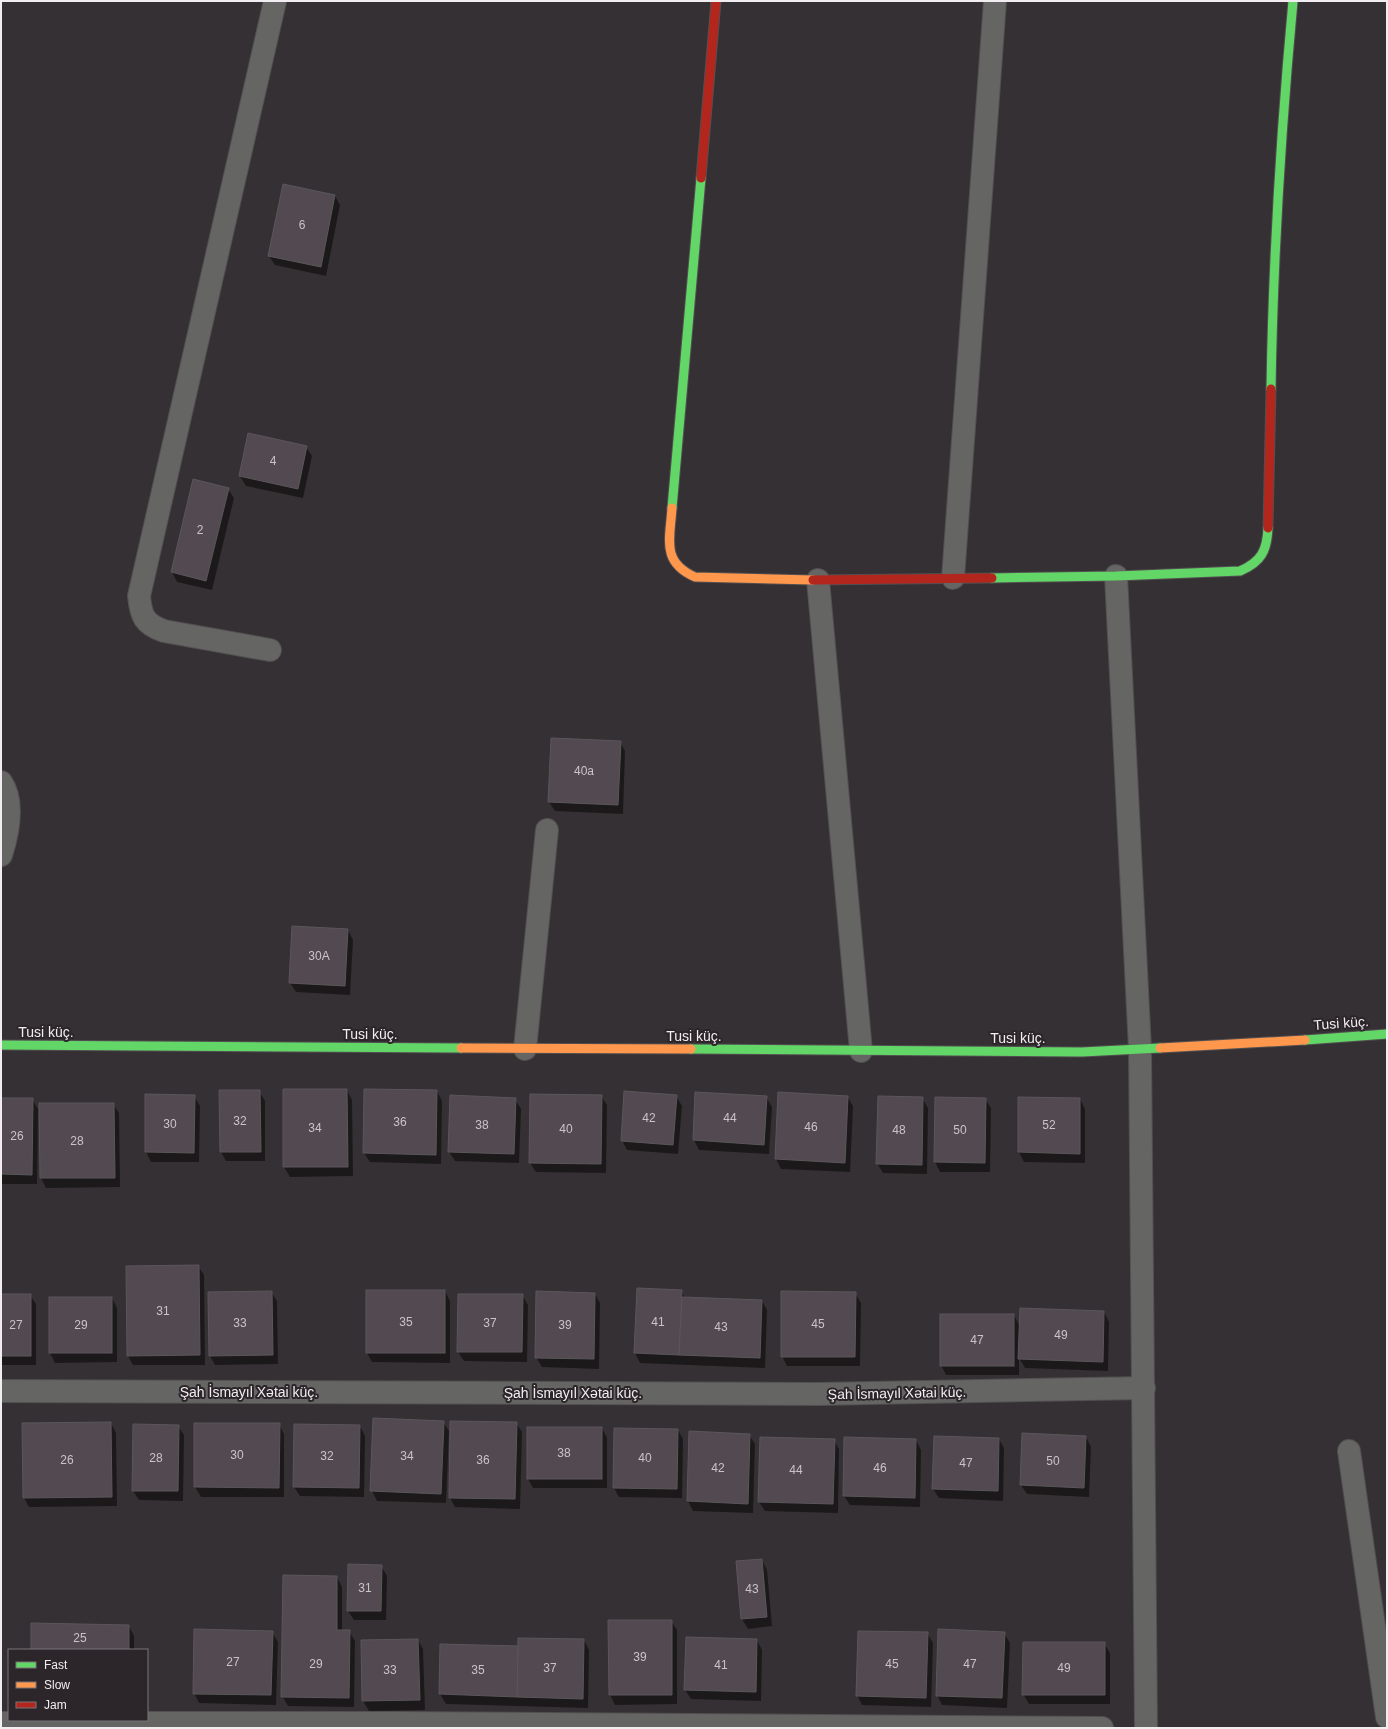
<svg xmlns="http://www.w3.org/2000/svg" width="1388" height="1729" viewBox="0 0 1388 1729" font-family="Helvetica,sans-serif">
<style>
.shadow{fill:#0007}
.building{fill:#534951;stroke:#5a575a}
.lines{fill:none;stroke-linecap:round;stroke-linejoin:round}
.street-casing{stroke:#524f51;stroke-width:24}
.fast-casing{stroke:#524f51;stroke-width:11}
.slow-casing{stroke:#524f51;stroke-width:11}
.jam-casing{stroke:#524f51;stroke-width:11}
.street{stroke:#656563;stroke-width:22}
.fast{stroke:#63d668;stroke-width:9}
.slow{stroke:#ff974d;stroke-width:9}
.jam{stroke:#b3261e;stroke-width:9}
.labels{text-anchor:middle;stroke-width:4;stroke-linejoin:round;paint-order:stroke}
.number-label{font-size:12px;fill:#cac4c8}
.street-label{font-size:14px;fill:#f1edf0;stroke:#2c252a}
</style>
<rect width="100%" height="100%" fill="#353033"/>
<g class="shadow">
<polygon points="335,196 340,205 326,276 275,265 269,256"/>
<polygon points="249,434 306,447 312,456 303,498 246,486 240,476"/>
<polygon points="228,489 234,498 212,590 177,582 172,572"/>
<polygon points="620,742 625,751 623,814 555,811 549,802"/>
<polygon points="348,930 353,940 350,995 296,992 290,983"/>
<polygon points="284,1090 347,1090 352,1100 353,1176 290,1177 284,1167"/>
<polygon points="259,1091 265,1101 265,1161 226,1161 221,1152"/>
<polygon points="437,1091 442,1101 441,1164 370,1162 364,1153"/>
<polygon points="696,1093 766,1097 772,1107 769,1154 699,1150 694,1140"/>
<polygon points="146,1095 194,1096 200,1106 199,1162 151,1162 146,1152"/>
<polygon points="601,1096 607,1105 606,1173 536,1172 530,1163"/>
<polygon points="676,1096 682,1106 678,1154 627,1150 622,1140"/>
<polygon points="847,1096 853,1106 850,1172 781,1169 776,1159"/>
<polygon points="922,1098 928,1108 927,1174 883,1173 877,1163"/>
<polygon points="1019,1098 1080,1099 1085,1109 1085,1163 1024,1162 1019,1152"/>
<polygon points="1,1099 32,1099 38,1109 37,1184 1,1184"/>
<polygon points="515,1099 521,1109 519,1163 455,1161 449,1152"/>
<polygon points="985,1099 991,1108 990,1172 940,1172 935,1162"/>
<polygon points="113,1104 119,1113 120,1187 46,1188 41,1178"/>
<polygon points="198,1266 204,1275 205,1365 133,1365 128,1356"/>
<polygon points="445,1291 450,1301 450,1363 372,1362 367,1353"/>
<polygon points="681,1291 685,1298 762,1301 767,1310 765,1368 640,1363 635,1353"/>
<polygon points="271,1292 277,1301 278,1364 215,1365 210,1356"/>
<polygon points="855,1293 861,1303 860,1366 787,1366 782,1356"/>
<polygon points="595,1294 600,1303 599,1369 542,1367 536,1357"/>
<polygon points="1,1295 30,1295 36,1304 36,1365 1,1365"/>
<polygon points="522,1295 528,1305 527,1362 464,1361 458,1352"/>
<polygon points="50,1298 112,1298 117,1308 117,1362 55,1363 50,1353"/>
<polygon points="1104,1312 1109,1322 1108,1371 1025,1368 1019,1358 1019,1375 946,1375 941,1365 1014,1315 1020,1327"/>
<polygon points="374,1419 443,1422 449,1431 446,1503 377,1501 372,1491"/>
<polygon points="111,1423 116,1433 117,1506 29,1507 24,1498"/>
<polygon points="516,1423 522,1432 520,1509 455,1507 450,1498"/>
<polygon points="195,1424 279,1424 284,1434 284,1497 201,1497 195,1487"/>
<polygon points="178,1426 184,1435 183,1501 139,1500 133,1491"/>
<polygon points="360,1426 365,1436 364,1497 300,1496 294,1487"/>
<polygon points="602,1428 607,1438 607,1488 533,1488 528,1479"/>
<polygon points="678,1430 683,1439 682,1498 619,1497 614,1488"/>
<polygon points="690,1432 749,1435 755,1444 753,1513 693,1511 688,1501"/>
<polygon points="1086,1437 1091,1447 1089,1497 1027,1494 1021,1485"/>
<polygon points="999,1439 1004,1448 1003,1501 939,1498 933,1489"/>
<polygon points="834,1440 839,1449 838,1513 765,1511 759,1502"/>
<polygon points="916,1440 921,1450 920,1507 850,1505 844,1496"/>
<polygon points="762,1560 767,1570 772,1626 748,1629 742,1619 737,1562"/>
<polygon points="381,1566 387,1576 386,1620 354,1620 348,1611"/>
<polygon points="337,1577 342,1587 342,1631 349,1631 355,1641 354,1707 288,1706 282,1696"/>
<polygon points="671,1621 677,1630 677,1704 615,1705 610,1695"/>
<polygon points="129,1626 134,1636 134,1650 32,1650"/>
<polygon points="272,1632 278,1642 276,1705 199,1703 194,1693"/>
<polygon points="927,1633 933,1643 931,1707 862,1705 857,1695"/>
<polygon points="1004,1633 1010,1643 1007,1708 942,1705 937,1695"/>
<polygon points="418,1640 423,1649 425,1710 369,1711 363,1701 362,1641"/>
<polygon points="584,1640 589,1650 588,1708 446,1704 440,1694 441,1645 519,1647"/>
<polygon points="757,1640 762,1650 761,1701 691,1699 685,1690"/>
<polygon points="1104,1643 1110,1653 1110,1704 1029,1704 1023,1694"/>
</g>
<g class="building">
<polygon points="283,184 335,195 321,267 268,256"/>
<polygon points="248,433 307,446 298,489 239,476"/>
<polygon points="193,479 229,488 206,581 171,572"/>
<polygon points="551,738 621,741 618,805 548,802"/>
<polygon points="292,926 348,929 345,986 289,983"/>
<polygon points="283,1089 347,1089 348,1167 283,1167"/>
<polygon points="364,1089 437,1090 436,1155 363,1153"/>
<polygon points="219,1090 260,1090 261,1152 220,1152"/>
<polygon points="624,1091 677,1095 673,1145 621,1141"/>
<polygon points="695,1092 767,1096 764,1145 693,1140"/>
<polygon points="778,1092 848,1096 845,1163 775,1159"/>
<polygon points="145,1094 195,1095 194,1153 145,1152"/>
<polygon points="530,1094 602,1095 601,1164 529,1163"/>
<polygon points="450,1095 516,1098 514,1154 448,1152"/>
<polygon points="878,1096 923,1097 922,1165 876,1164"/>
<polygon points="935,1097 986,1098 985,1163 934,1162"/>
<polygon points="1018,1097 1080,1098 1080,1154 1018,1152"/>
<polygon points="1,1098 33,1098 32,1175 1,1174"/>
<polygon points="39,1103 114,1103 115,1178 40,1178"/>
<polygon points="199,1265 200,1355 127,1356 126,1266"/>
<polygon points="637,1288 682,1290 679,1355 634,1353"/>
<rect x="366" y="1290" width="79" height="63"/>
<polygon points="272,1291 273,1355 209,1356 208,1292"/>
<polygon points="536,1291 595,1293 594,1359 535,1358"/>
<polygon points="781,1291 856,1292 855,1357 781,1357"/>
<rect x="1" y="1294" width="30" height="62"/>
<polygon points="458,1294 523,1294 522,1352 457,1352"/>
<rect x="49" y="1297" width="63" height="56"/>
<polygon points="682,1297 762,1300 760,1358 679,1355"/>
<polygon points="1020,1308 1104,1311 1103,1362 1018,1359"/>
<rect x="940" y="1314" width="74" height="52"/>
<polygon points="373,1418 444,1421 441,1494 370,1491"/>
<polygon points="450,1421 517,1422 515,1499 449,1498"/>
<polygon points="111,1422 112,1497 23,1498 22,1423"/>
<polygon points="194,1423 280,1423 279,1488 194,1487"/>
<polygon points="133,1424 179,1425 178,1491 132,1491"/>
<polygon points="294,1424 360,1425 359,1488 293,1487"/>
<rect x="527" y="1427" width="75" height="52"/>
<polygon points="614,1428 678,1429 677,1489 613,1488"/>
<polygon points="689,1431 750,1434 748,1504 687,1501"/>
<polygon points="1022,1433 1086,1436 1084,1488 1020,1485"/>
<polygon points="934,1436 999,1438 998,1491 932,1489"/>
<polygon points="760,1437 835,1439 833,1504 758,1502"/>
<polygon points="844,1437 916,1439 915,1498 843,1496"/>
<polygon points="762,1559 767,1617 741,1619 736,1561"/>
<polygon points="348,1564 382,1565 381,1611 347,1611"/>
<polygon points="283,1575 337,1576 337,1630 350,1630 349,1698 281,1697"/>
<polygon points="608,1620 672,1620 672,1695 609,1695"/>
<polygon points="31,1623 129,1625 129,1650 31,1650"/>
<polygon points="194,1629 273,1631 271,1695 193,1694"/>
<polygon points="938,1629 1005,1632 1002,1698 936,1696"/>
<polygon points="858,1631 928,1632 926,1698 856,1696"/>
<polygon points="686,1637 757,1639 756,1692 684,1690"/>
<polygon points="518,1638 584,1639 583,1699 517,1697"/>
<polygon points="418,1639 420,1700 362,1701 361,1640"/>
<polygon points="1023,1642 1105,1642 1105,1695 1022,1695"/>
<polygon points="440,1644 518,1646 517,1697 439,1694"/>
</g>
<g class="lines">
<defs>
<g id="street">
<polyline points="1116,576 1140,1049 1146,1728"/>
<polyline points="953,578 995,1"/>
<polyline points="818,580 861,1051"/>
<path d="M270 650 164 631C144 624 141 616 139 596L275 1"/>
<path d="M1 782C15 802 8 833 1 855"/>
<polyline points="525,1049 547,830"/>
<polyline points="1,1391 818,1394 1144,1388"/>
<polyline points="1349,1451 1387,1717"/>
<polyline points="1,1723 399,1723 1102,1728"/>
</g>
<g id="fast">
<path d="M1271 389C1273 259 1281 130 1293 1"/>
<polyline points="672,508 701,178"/>
<path d="M992 578 1116 576 1240 571C1261 562 1267 551 1268 528"/>
<polyline points="1305,1040 1387,1034"/>
<polyline points="1,1045 461,1048"/>
<polyline points="691,1049 1082,1052 1160,1048"/>
</g>
<g id="slow">
<path d="M672 508C670 539 661 562 695 577L813 580"/>
<polyline points="461,1048 691,1049"/>
<polyline points="1160,1048 1305,1040"/>
</g>
<g id="jam">
<polyline points="701,178 716,1"/>
<polyline points="1268,528 1271,389"/>
<polyline points="813,580 992,578"/>
</g>
</defs>
<use href="#street" class="street-casing"/>
<use href="#fast" class="fast-casing"/>
<use href="#slow" class="slow-casing"/>
<use href="#jam" class="jam-casing"/>
<use href="#street" class="street"/>
<use href="#fast" class="fast"/>
<use href="#slow" class="slow"/>
<use href="#jam" class="jam"/>
</g>
<g class="labels">
<g class="number-label">
<text x="302" y="229">6</text>
<text x="273" y="465">4</text>
<text x="200" y="534">2</text>
<text x="584" y="775">40a</text>
<text x="319" y="960">30A</text>
<text x="649" y="1122">42</text>
<text x="730" y="1122">44</text>
<text x="240" y="1125">32</text>
<text x="400" y="1126">36</text>
<text x="170" y="1128">30</text>
<text x="482" y="1129">38</text>
<text x="1049" y="1129">52</text>
<text x="811" y="1131">46</text>
<text x="315" y="1132">34</text>
<text x="566" y="1133">40</text>
<text x="899" y="1134">48</text>
<text x="960" y="1134">50</text>
<text x="17" y="1140">26</text>
<text x="77" y="1145">28</text>
<text x="163" y="1315">31</text>
<text x="406" y="1326">35</text>
<text x="658" y="1326">41</text>
<text x="240" y="1327">33</text>
<text x="490" y="1327">37</text>
<text x="818" y="1328">45</text>
<text x="16" y="1329">27</text>
<text x="81" y="1329">29</text>
<text x="565" y="1329">39</text>
<text x="721" y="1331">43</text>
<text x="1061" y="1339">49</text>
<text x="977" y="1344">47</text>
<text x="564" y="1457">38</text>
<text x="237" y="1459">30</text>
<text x="327" y="1460">32</text>
<text x="407" y="1460">34</text>
<text x="156" y="1462">28</text>
<text x="645" y="1462">40</text>
<text x="67" y="1464">26</text>
<text x="483" y="1464">36</text>
<text x="1053" y="1465">50</text>
<text x="966" y="1467">47</text>
<text x="718" y="1472">42</text>
<text x="880" y="1472">46</text>
<text x="796" y="1474">44</text>
<text x="365" y="1592">31</text>
<text x="752" y="1593">43</text>
<text x="80" y="1642">25</text>
<text x="640" y="1661">39</text>
<text x="233" y="1666">27</text>
<text x="316" y="1668">29</text>
<text x="892" y="1668">45</text>
<text x="970" y="1668">47</text>
<text x="721" y="1669">41</text>
<text x="550" y="1672">37</text>
<text x="1064" y="1672">49</text>
<text x="390" y="1674">33</text>
<text x="478" y="1674">35</text>
</g>
<g class="street-label">
<text transform="translate(1341 1023) rotate(-4)" y="5">Tusi küç.</text>
<text x="46" y="1037">Tusi küç.</text>
<text x="370" y="1039">Tusi küç.</text>
<text x="694" y="1041">Tusi küç.</text>
<text x="1018" y="1043">Tusi küç.</text>
<text x="249" y="1397">Şah İsmayıl Xətai küç.</text>
<text x="573" y="1398">Şah İsmayıl Xətai küç.</text>
<text transform="translate(897 1393) rotate(-1)" y="5">Şah İsmayıl Xətai küç.</text>
</g>
</g>
<rect width="1388" height="1729" fill="none" stroke="#f1edf0" stroke-width="4"/>
<rect x="8" y="1649" width="140" height="72" fill="#2c252a" stroke="#7b7579"/>
<rect x="16" y="1662" width="20" height="6" fill="#63d668" stroke="#7b7579"/>
<text x="44" y="1669" font-size="12" fill="#f1edf0">Fast</text>
<rect x="16" y="1682" width="20" height="6" fill="#ff974d" stroke="#7b7579"/>
<text x="44" y="1689" font-size="12" fill="#f1edf0">Slow</text>
<rect x="16" y="1702" width="20" height="6" fill="#b3261e" stroke="#7b7579"/>
<text x="44" y="1709" font-size="12" fill="#f1edf0">Jam</text>
</svg>
